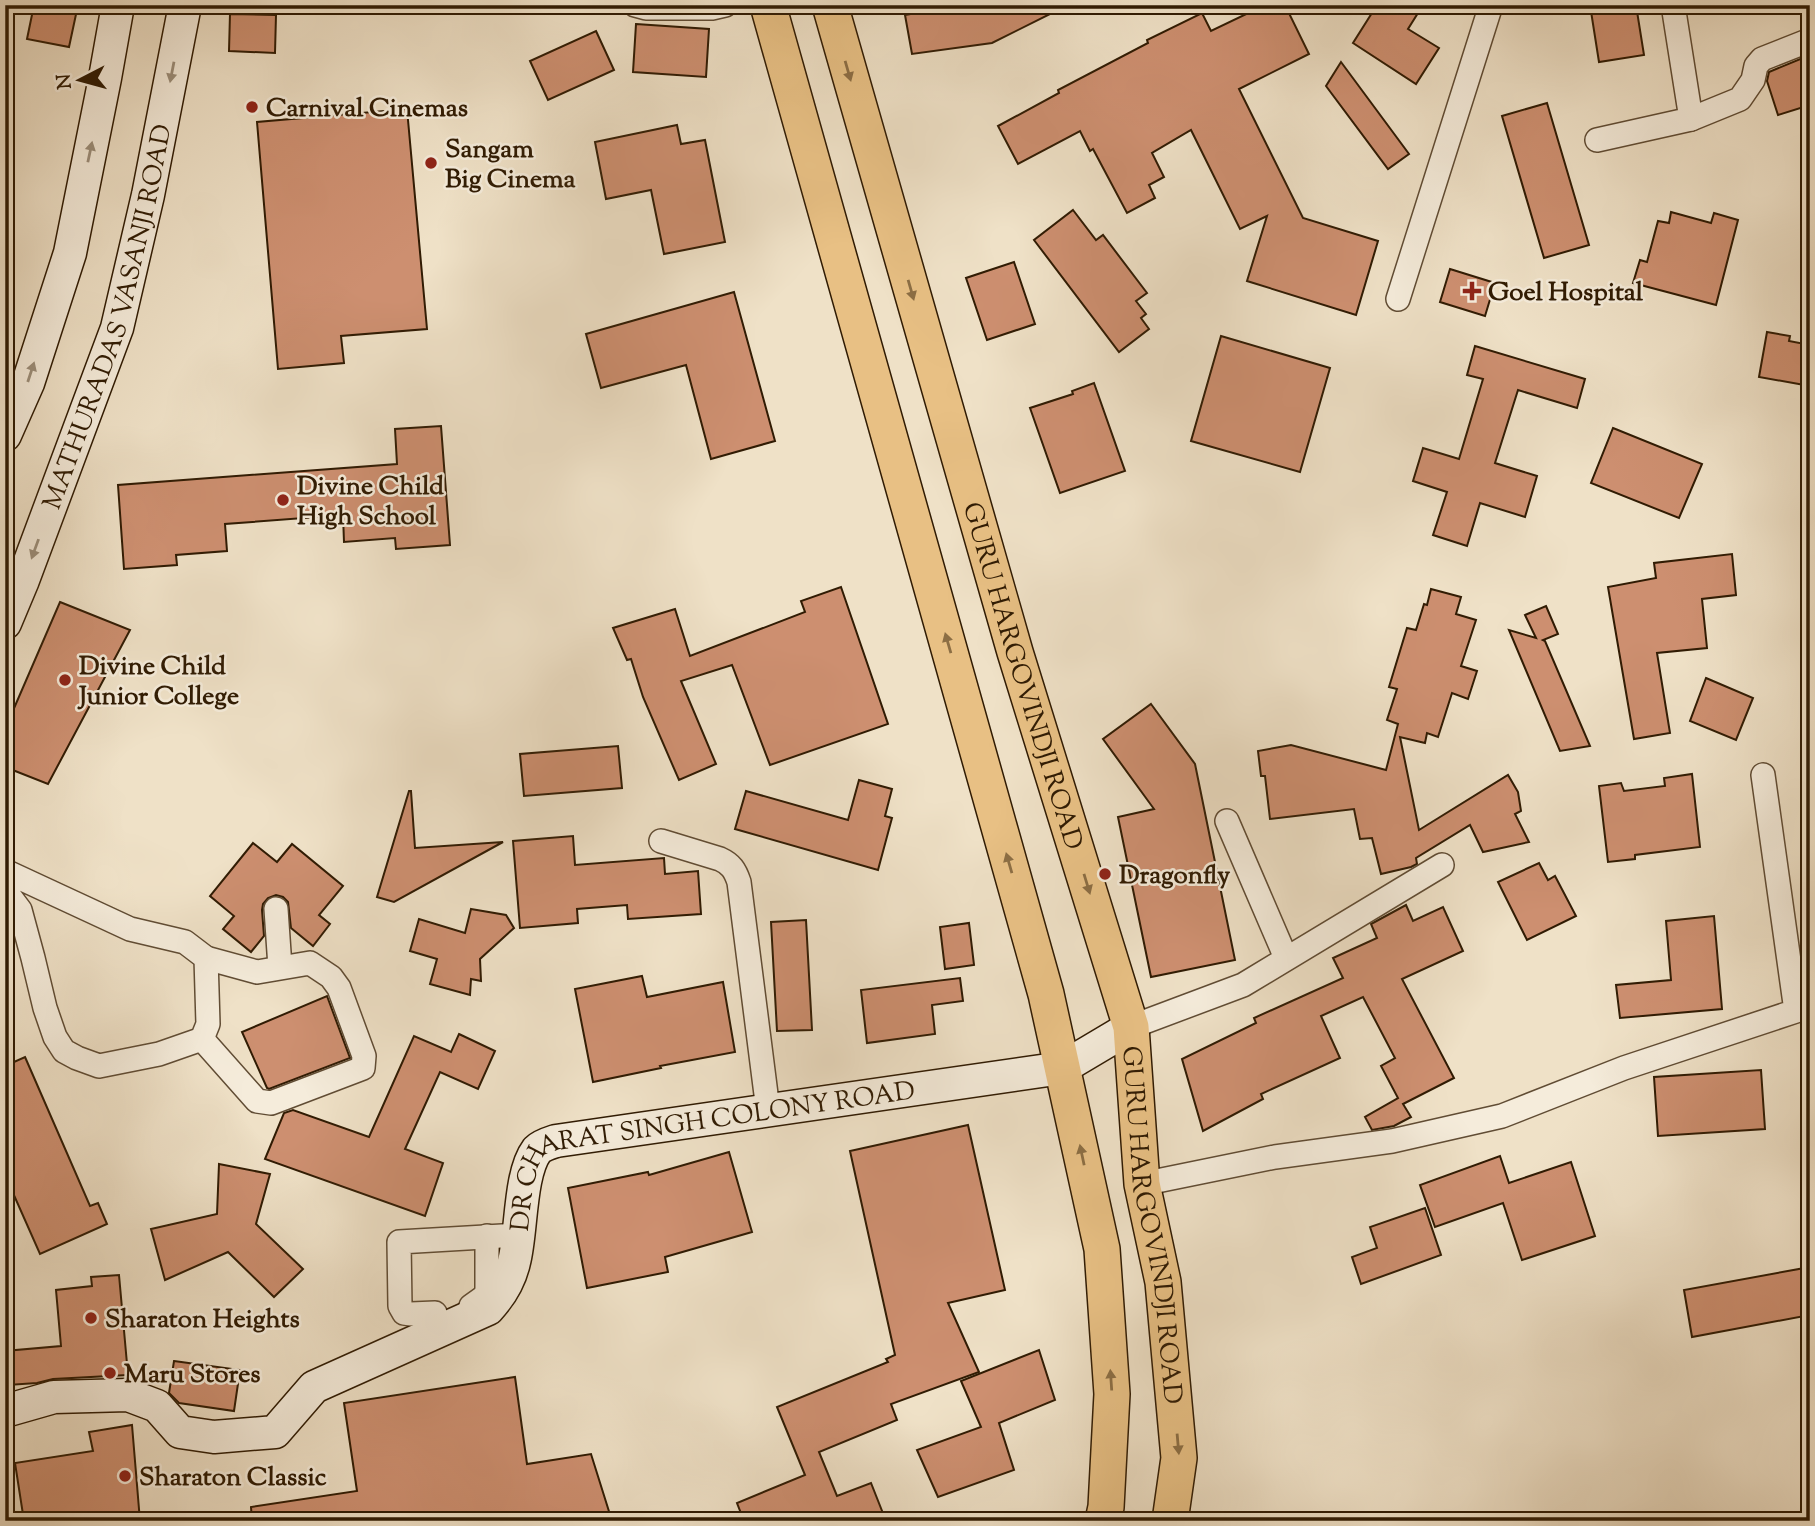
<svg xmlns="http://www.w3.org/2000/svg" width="1815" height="1526" viewBox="0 0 1815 1526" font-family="'Sorts Mill Goudy',serif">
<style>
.building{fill:#cd8f70;stroke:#301b03;stroke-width:2}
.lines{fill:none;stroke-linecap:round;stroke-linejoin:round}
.street-casing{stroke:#604c34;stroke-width:26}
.secondary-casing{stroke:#301b03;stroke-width:35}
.primary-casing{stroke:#301b03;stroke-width:38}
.street{stroke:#f5ecdb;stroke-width:23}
.secondary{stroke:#f5ecdb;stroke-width:32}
.primary{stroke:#e8c084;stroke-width:35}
.oneway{fill:#8c6e44}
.oneway2{fill:#9c8e7a}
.poi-dot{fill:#8f2418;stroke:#f5ecdb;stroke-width:2.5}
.labels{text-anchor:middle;stroke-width:5;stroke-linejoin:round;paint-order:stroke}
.poi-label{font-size:26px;font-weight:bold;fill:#301b03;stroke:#f5ecdb;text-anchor:start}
.street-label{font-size:26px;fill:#301b03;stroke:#f5ecdb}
</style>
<rect width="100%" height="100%" fill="#efe1c7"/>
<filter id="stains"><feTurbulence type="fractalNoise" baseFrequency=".00286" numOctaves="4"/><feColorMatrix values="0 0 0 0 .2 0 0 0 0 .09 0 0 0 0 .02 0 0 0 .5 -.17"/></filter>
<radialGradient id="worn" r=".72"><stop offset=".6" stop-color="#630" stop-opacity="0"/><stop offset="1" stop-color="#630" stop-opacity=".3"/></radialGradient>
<g class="building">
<polygon points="34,5 78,5 69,47 27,39"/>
<polygon points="961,5 1068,5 992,43 912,54 905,15"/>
<polygon points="1265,5 1285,5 1309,54 1239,89 1303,218 1378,241 1356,315 1247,281 1267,216 1240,229 1191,130 1152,153 1164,177 1149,185 1155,198 1127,213 1093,149 1090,151 1080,131 1018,164 998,126 1059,93 1058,90 1148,43 1147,40 1202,13 1211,31"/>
<polygon points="1377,5 1423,5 1408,29 1439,48 1416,84 1353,43"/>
<polygon points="1590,5 1636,5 1644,55 1599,62"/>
<polygon points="230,14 276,15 275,53 229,51"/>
<polygon points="636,24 709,29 706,77 633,72"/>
<polygon points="596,31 614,70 548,100 530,61"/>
<polygon points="1810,55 1810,105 1778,115 1767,81 1769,72"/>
<polygon points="1341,62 1409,154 1388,169 1326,86"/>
<polygon points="1547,103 1589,245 1544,258 1502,116"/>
<polygon points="407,109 427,329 341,336 344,363 278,369 257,122"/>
<polygon points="677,125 681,144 705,140 725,242 664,254 651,190 606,199 595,142"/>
<polygon points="1073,210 1096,240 1103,235 1147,293 1136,301 1146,314 1141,318 1149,329 1119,352 1034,240"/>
<polygon points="1671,212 1711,223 1714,213 1738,220 1716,305 1633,283 1640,260 1647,262 1658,221 1669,223"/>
<polygon points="1014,262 1035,324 987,340 966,278"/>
<polygon points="1450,269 1495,283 1485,316 1440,302"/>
<polygon points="734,292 775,441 711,459 686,365 601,388 586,334"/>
<polygon points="1767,332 1790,336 1789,341 1810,345 1810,386 1759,377"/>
<polygon points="1221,336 1330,368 1300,472 1191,441"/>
<polygon points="1475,346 1585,379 1577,408 1518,390 1495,463 1537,476 1525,517 1480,503 1467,546 1433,535 1447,492 1413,481 1423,448 1459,459 1483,379 1467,375"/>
<polygon points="1094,383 1125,471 1060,493 1030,408 1073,394 1072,391"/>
<polygon points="441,426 450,545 396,549 395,538 344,542 343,515 225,524 227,551 176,555 177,565 124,569 118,485 397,464 395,429"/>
<polygon points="1613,428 1702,464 1679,518 1591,483"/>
<polygon points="1732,554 1736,595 1702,599 1707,648 1657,653 1670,733 1634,739 1608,587 1656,578 1654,563"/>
<polygon points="841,587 888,724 770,765 732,665 681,681 716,764 679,780 643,697 631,659 627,660 613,628 675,609 690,656 805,612 801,601"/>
<polygon points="1431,589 1461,597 1456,614 1476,620 1461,666 1477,671 1468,699 1452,693 1438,737 1427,733 1425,743 1400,737 1419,830 1508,775 1518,792 1521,811 1515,814 1529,842 1483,852 1470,825 1416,858 1417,864 1411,867 1381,874 1372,838 1360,839 1354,809 1270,819 1265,776 1261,776 1258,751 1291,745 1386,770 1398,724 1387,720 1397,689 1389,687 1407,628 1416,630 1424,604 1427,605"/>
<polygon points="60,602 130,630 48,784 5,767 5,729"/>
<polygon points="1546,606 1558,634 1543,640 1545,641 1590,746 1560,751 1509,630 1536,638 1525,615"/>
<polygon points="1706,678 1753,698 1736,740 1690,721"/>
<polygon points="1151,704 1195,764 1235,960 1151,977 1118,817 1154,809 1103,739"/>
<polygon points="618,746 622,788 524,796 520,754"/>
<polygon points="1692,774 1700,847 1635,855 1635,859 1608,862 1599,786 1621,783 1624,791 1665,786 1664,778"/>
<polygon points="859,780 892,789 885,816 892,818 878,870 735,829 746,791 848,820"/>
<polygon points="409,791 411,791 415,848 503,842 394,902 377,897"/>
<polygon points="573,836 575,865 664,858 665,874 698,871 701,914 628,919 627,905 577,909 578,923 520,928 513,841"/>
<polygon points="253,843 277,862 292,844 343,886 319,915 330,924 313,946 291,928 288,902 283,897 276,895 268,898 263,904 262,910 264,936 251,952 223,929 234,916 210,896"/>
<polygon points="1539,863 1548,880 1555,876 1576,916 1527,940 1498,882"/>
<polygon points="1406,905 1413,921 1443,907 1463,951 1402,979 1454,1078 1403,1104 1411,1117 1394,1126 1372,1130 1365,1117 1398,1098 1381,1066 1395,1058 1363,997 1321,1016 1340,1058 1261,1094 1263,1099 1203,1131 1182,1059 1256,1023 1254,1018 1343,978 1333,958 1377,938 1371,924"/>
<polygon points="471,909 506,915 514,928 480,959 481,981 471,979 470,995 430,984 437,959 410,951 419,919 465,933"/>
<polygon points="1714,916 1722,1009 1620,1018 1616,985 1671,980 1666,921"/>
<polygon points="806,920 812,1030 777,1031 771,922"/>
<polygon points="969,923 974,965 945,969 940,927"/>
<polygon points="642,976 647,997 723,982 735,1052 660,1066 661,1068 593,1082 575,989"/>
<polygon points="960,978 963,1001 932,1005 935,1034 867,1043 861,990"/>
<polygon points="327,996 350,1058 269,1089 267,1088 242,1032"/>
<polygon points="459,1034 495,1051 478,1089 440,1072 405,1149 443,1163 425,1216 265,1159 284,1113 293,1110 369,1137 414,1036 451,1052"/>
<polygon points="25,1057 90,1206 98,1203 107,1224 40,1254 5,1175 5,1066"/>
<polygon points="1761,1070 1765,1129 1658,1136 1654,1077"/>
<polygon points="968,1125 1005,1290 948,1303 979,1372 891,1404 897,1420 819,1452 837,1496 871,1483 886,1521 744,1521 737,1503 805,1475 777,1407 888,1362 886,1359 895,1355 850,1151"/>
<polygon points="729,1152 752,1232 665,1257 668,1272 587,1288 568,1188 648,1172 649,1175"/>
<polygon points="1500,1156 1509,1183 1571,1162 1595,1236 1522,1260 1503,1203 1435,1227 1420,1185"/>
<polygon points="219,1164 270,1174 256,1224 303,1269 274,1297 228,1252 165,1280 151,1229 217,1214"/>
<polygon points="1425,1208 1441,1255 1361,1284 1352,1257 1377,1248 1370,1227"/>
<polygon points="1810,1267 1810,1315 1692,1337 1684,1290"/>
<polygon points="119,1275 128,1375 53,1379 37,1383 8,1385 5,1351 61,1346 56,1290 92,1286 91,1277"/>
<polygon points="1039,1350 1055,1400 999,1423 1014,1470 938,1497 917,1450 981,1427 961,1381"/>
<polygon points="174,1361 240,1370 234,1411 179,1403 169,1393"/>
<polygon points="515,1377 527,1464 591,1454 612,1521 252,1521 251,1507 357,1491 344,1403"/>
<polygon points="132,1425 140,1521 24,1521 15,1463 93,1451 89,1432"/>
</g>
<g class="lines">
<defs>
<g id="street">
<polyline points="635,5 646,8 712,8 725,5"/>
<polyline points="1691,119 1740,99 1753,80 1756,66 1762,59 1810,40"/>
<polyline points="1597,140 1691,119 1673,5"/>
<polyline points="1398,299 1491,5"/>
<polyline points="1227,821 1286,958"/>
<path d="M661 841 720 859C731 864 735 870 739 882L768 1110"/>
<polyline points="5,871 130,929 185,942 206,958 208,1024 202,1039 159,1054 99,1066 77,1058 64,1051 55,1037 45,1008 33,958 20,910 5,890"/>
<polyline points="276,909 280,967"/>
<polyline points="1131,1027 1243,985 1442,865"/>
<polyline points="202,1039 257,1101 271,1103 363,1068 364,1056 339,988 331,977 310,963 257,972 206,958"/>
<polyline points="1142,1184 1275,1157 1392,1141 1502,1116 1624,1068 1796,1011 1763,775"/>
<polyline points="471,1306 485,1296 487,1290 487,1236"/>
<polyline points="436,1332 435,1313 411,1314 404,1313 400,1306 399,1242 518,1235"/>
</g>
<g id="secondary">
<polyline points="5,435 28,383 70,253 105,78 118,5"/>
<path id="s1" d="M5 623 23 580 117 328 148 195 185 5"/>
<path id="s2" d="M5 1411 54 1397 128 1395 157 1406 180 1432 214 1437 275 1432 314 1387 488 1309C501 1295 510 1280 514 1262 522 1232 519 1174 537 1150 542 1145 550 1143 556 1141L1062 1068 1131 1027"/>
</g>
<g id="primary">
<polyline points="768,5 1046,994 1102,1249 1112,1394 1106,1507 1103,1521"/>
<path id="s3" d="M830 5 1015 652 1131 1027 1142 1184 1163 1282 1179 1458 1170 1521"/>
</g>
</defs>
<use href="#street" class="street-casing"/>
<use href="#secondary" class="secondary-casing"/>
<use href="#primary" class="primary-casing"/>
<use href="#street" class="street"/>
<use href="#secondary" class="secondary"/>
<use href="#primary" class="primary"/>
</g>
<defs><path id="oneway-solid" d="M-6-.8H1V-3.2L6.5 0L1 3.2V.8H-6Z" transform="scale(1.75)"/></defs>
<g class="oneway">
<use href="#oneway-solid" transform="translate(848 71) rotate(74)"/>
<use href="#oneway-solid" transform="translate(911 290) rotate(74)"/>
<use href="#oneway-solid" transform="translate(948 643) rotate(-106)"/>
<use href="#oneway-solid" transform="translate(1009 863) rotate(-106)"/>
<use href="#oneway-solid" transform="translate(1087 884) rotate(73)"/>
<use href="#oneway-solid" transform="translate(1082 1155) rotate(-102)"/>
<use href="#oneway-solid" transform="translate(1111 1380) rotate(-94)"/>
<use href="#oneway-solid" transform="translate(1178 1444) rotate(85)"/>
</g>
<g class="oneway2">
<use href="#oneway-solid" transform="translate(172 72) rotate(101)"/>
<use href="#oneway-solid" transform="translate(90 152) rotate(-78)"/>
<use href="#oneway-solid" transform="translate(31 372) rotate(-72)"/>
<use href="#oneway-solid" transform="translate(35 549) rotate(110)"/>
</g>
<g class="poi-dot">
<circle cx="252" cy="107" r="7"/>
<circle cx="431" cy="163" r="7"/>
<path d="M1468.5 280.5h7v7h7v7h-7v7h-7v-7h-7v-7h7z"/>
<circle cx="283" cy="500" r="7"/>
<circle cx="65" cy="680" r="7"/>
<circle cx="1105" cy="874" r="7"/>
<circle cx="91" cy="1318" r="7"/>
<circle cx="110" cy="1373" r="7"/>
<circle cx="125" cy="1476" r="7"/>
</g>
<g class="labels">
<g class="poi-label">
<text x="266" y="116">Carnival Cinemas</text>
<text x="445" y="157">Sangam<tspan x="445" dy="30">Big Cinema</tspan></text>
<text x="1488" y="300">Goel Hospital</text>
<text x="297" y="494">Divine Child<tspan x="297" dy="30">High School</tspan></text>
<text x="79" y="674">Divine Child<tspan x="79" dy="30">Junior College</tspan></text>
<text x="1119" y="883">Dragonfly</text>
<text x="105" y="1327">Sharaton Heights</text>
<text x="124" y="1382">Maru Stores</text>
<text x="139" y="1485">Sharaton Classic</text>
</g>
<g class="street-label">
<text dy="9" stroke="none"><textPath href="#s1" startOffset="324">MATHURADAS VASANJI ROAD</textPath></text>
<text dy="9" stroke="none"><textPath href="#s3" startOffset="698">GURU HARGOVINDJI ROAD</textPath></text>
<text dy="9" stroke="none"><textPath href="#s2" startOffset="856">DR CHARAT SINGH COLONY ROAD</textPath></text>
<text dy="9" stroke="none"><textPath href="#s3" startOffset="1265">GURU HARGOVINDJI ROAD</textPath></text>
</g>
</g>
<rect width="1815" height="1526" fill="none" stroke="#efe1c7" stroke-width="28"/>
<rect x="7" y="7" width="1801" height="1512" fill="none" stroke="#301b03" stroke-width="3.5"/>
<rect x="14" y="14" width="1787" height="1498" fill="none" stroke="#301b03" stroke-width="2"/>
<g transform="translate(80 80) rotate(264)" stroke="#f5ecdb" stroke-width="5" paint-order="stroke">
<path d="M0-5L12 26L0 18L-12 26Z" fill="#301b03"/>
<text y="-10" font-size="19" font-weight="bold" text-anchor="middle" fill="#301b03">N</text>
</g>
<rect width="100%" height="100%" filter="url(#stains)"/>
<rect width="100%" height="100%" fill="url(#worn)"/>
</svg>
